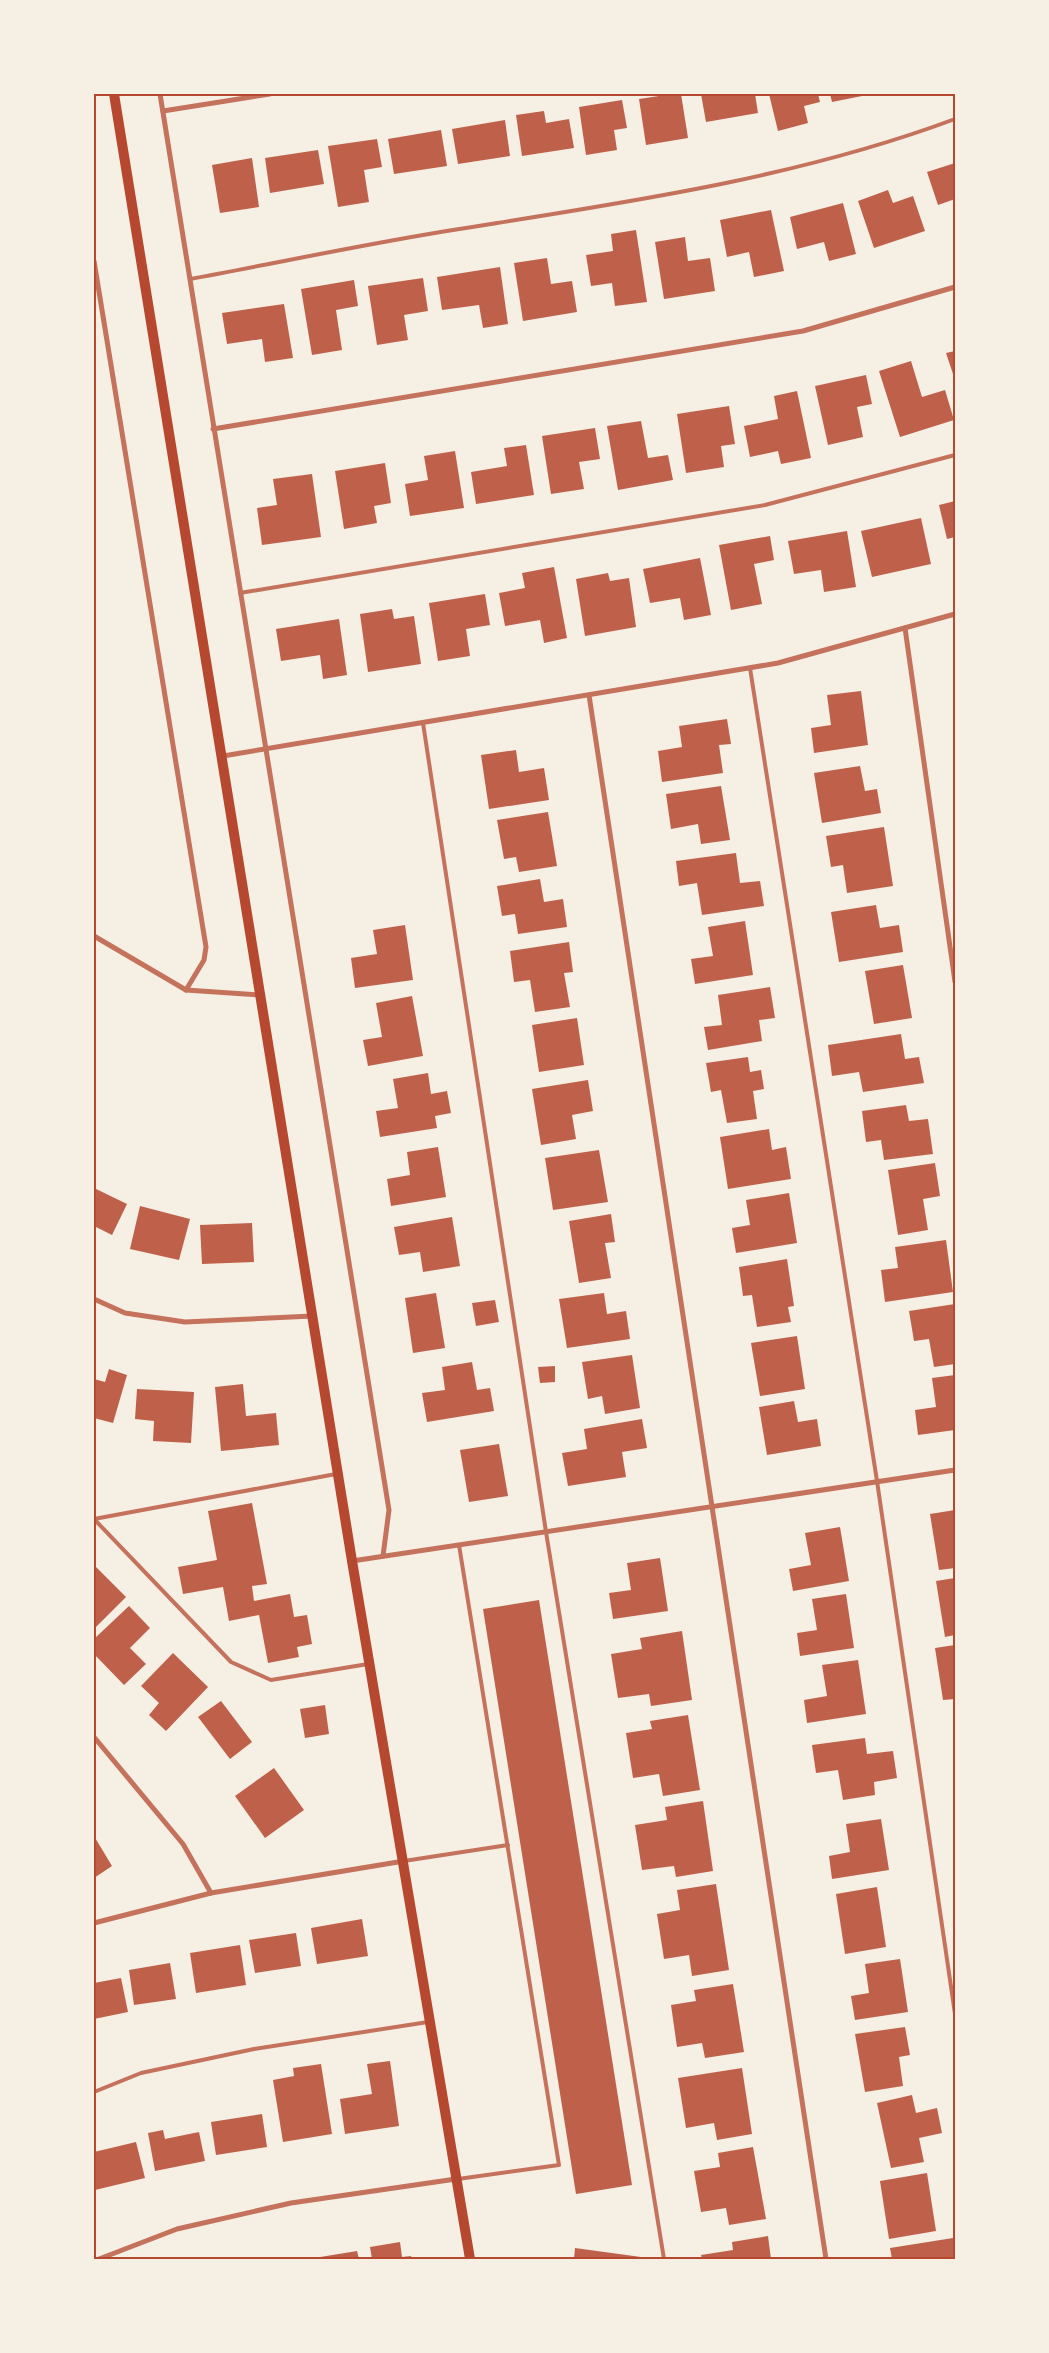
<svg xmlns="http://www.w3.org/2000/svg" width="1049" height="2353" viewBox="0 0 1049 2353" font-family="'Work Sans',sans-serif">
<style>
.building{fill:#bf614a}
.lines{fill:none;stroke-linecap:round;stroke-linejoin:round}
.service{stroke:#c5725c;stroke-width:4}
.minor{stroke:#c5725c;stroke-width:5}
.secondary{stroke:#b5482f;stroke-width:10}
.neatline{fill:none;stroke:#b5482f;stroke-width:2}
</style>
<rect width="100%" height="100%" fill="#f6efe4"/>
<g class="building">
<polygon points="672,94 681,94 688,138 646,145 639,99"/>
<polygon points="701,94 755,94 758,113 706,122"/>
<polygon points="769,94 818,94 820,102 804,106 808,123 778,131"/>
<polygon points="830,94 867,94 867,95 832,102"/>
<polygon points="622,100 627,128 614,130 617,150 586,155 579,107"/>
<polygon points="544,111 546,123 569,119 574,148 522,156 516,115"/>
<polygon points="505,120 510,156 458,164 452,129"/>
<polygon points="441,130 447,166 394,174 388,139"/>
<polygon points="377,139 382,167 364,170 369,202 338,207 328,146"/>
<polygon points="318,150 324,184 270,193 265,158"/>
<polygon points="252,158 259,207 220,213 212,165"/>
<polygon points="955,163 955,199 938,205 927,172"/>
<polygon points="888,190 893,203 913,196 925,231 874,248 858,201"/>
<polygon points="843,203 856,254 829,261 824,242 797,249 790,217"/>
<polygon points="771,210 784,271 754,277 749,252 727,257 720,220"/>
<polygon points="636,230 647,302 615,306 612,283 591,286 586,255 613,251 611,234"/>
<polygon points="685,237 688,261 710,258 715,291 664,299 655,242"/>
<polygon points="547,258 551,284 572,281 577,312 523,321 514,263"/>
<polygon points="500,267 508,324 483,328 479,305 442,310 437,277"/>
<polygon points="423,278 428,311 404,315 408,340 377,345 368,286"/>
<polygon points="354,280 358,306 336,310 342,350 312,355 301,289"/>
<polygon points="284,304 293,358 265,362 262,339 227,344 222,313"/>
<polygon points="955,351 955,380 946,353"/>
<polygon points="911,361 922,397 945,390 954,420 900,437 879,371"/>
<polygon points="866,375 872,404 857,407 863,437 828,445 815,386"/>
<polygon points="797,391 811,458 781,464 778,451 750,457 744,426 778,419 774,396"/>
<polygon points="729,406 735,444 721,446 724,467 686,473 677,414"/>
<polygon points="641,421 648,458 668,455 673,480 618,490 607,426"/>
<polygon points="595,428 600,459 579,462 584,489 551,494 542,436"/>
<polygon points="526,445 534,495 476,504 471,472 507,466 504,448"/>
<polygon points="455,451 464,508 410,516 405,484 428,480 424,456"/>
<polygon points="385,463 391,503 374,506 377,523 344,529 335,471"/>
<polygon points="312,474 321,537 262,545 257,508 277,505 273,479"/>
<polygon points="955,501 955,537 947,539 939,505"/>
<polygon points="921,518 931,564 872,577 861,531"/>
<polygon points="847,531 856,587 824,592 821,570 794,574 788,541"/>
<polygon points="770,536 774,560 754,564 762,604 731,610 719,545"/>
<polygon points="700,558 711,615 684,620 680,598 650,603 643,569"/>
<polygon points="554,567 567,638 544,643 540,620 505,626 499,593 525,588 522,573"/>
<polygon points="608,573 610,581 629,578 636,627 585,636 576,579"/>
<polygon points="485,594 490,625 466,629 470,656 438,661 429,603"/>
<polygon points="392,609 394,619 414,616 421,664 368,672 360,614"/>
<polygon points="339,619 347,675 323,679 320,655 281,661 276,629"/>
<polygon points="861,691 868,745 814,753 811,728 831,725 827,695"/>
<polygon points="727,719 731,744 719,745 723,773 662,782 658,751 682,747 679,726"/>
<polygon points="516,750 519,772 544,768 549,800 489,809 481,755"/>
<polygon points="860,766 865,791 877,789 881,813 822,823 814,773"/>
<polygon points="721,786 730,840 701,844 698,824 671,829 666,794"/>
<polygon points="548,812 557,866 519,872 516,857 504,859 497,820"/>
<polygon points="884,827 893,886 847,893 843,865 831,867 826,836"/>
<polygon points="736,853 740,883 760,881 764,906 702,915 697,883 679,886 676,861"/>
<polygon points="540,879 544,902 563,899 567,927 518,934 515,914 502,916 497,886"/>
<polygon points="876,905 880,928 899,925 903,952 839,962 831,912"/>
<polygon points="745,921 753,975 695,984 691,959 713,956 708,927"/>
<polygon points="405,925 413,980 355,988 351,958 377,954 373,930"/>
<polygon points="569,942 573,972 564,973 570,1007 535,1012 530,980 514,982 510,951"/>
<polygon points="903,965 912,1018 874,1024 865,971"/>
<polygon points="770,987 775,1018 759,1020 762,1041 708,1050 704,1027 722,1025 718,995"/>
<polygon points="412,996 423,1056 368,1066 363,1040 382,1037 376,1003"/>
<polygon points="577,1018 584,1065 539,1072 532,1025"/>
<polygon points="901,1034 905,1059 919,1057 924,1083 863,1092 859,1072 832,1076 828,1045"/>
<polygon points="748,1057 750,1072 761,1070 764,1089 753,1091 757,1119 727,1123 721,1090 711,1092 706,1063"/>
<polygon points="428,1073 431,1094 447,1091 451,1113 435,1116 437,1128 380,1137 376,1111 398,1108 393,1079"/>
<polygon points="588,1080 593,1111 572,1115 576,1139 541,1145 532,1089"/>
<polygon points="906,1105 909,1121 928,1119 933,1154 884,1160 881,1140 866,1142 862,1111"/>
<polygon points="769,1129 772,1150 786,1147 791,1179 728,1189 720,1137"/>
<polygon points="438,1147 446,1197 391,1206 387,1179 410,1175 407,1152"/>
<polygon points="599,1150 608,1202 553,1210 545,1158"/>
<polygon points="935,1163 940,1196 923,1199 928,1230 898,1235 888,1170"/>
<polygon points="94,1188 127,1204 112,1235 94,1226"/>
<polygon points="789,1193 797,1243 736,1253 732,1228 750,1225 746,1200"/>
<polygon points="140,1206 190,1219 179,1260 130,1249"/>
<polygon points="611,1214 615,1242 605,1243 611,1278 579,1283 569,1221"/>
<polygon points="452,1217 460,1266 423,1272 420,1252 399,1255 394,1227"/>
<polygon points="252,1223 254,1262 202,1264 200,1225"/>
<polygon points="946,1240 953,1292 885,1302 881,1270 898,1268 895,1247"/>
<polygon points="787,1259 794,1306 788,1307 791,1322 757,1327 752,1295 743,1296 739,1267"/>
<polygon points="436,1293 445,1348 413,1353 405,1298"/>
<polygon points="604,1293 607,1314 626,1311 630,1339 567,1348 559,1299"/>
<polygon points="495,1300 499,1322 476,1326 472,1303"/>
<polygon points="955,1304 955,1364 934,1367 929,1339 914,1341 909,1311"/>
<polygon points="797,1336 805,1389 760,1396 751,1343"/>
<polygon points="632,1355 640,1408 605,1414 602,1396 588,1399 582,1362"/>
<polygon points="472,1362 477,1390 490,1388 494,1411 427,1422 422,1393 445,1390 442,1367"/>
<polygon points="555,1366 555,1382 540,1383 538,1367"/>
<polygon points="109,1369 127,1375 113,1423 94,1418 94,1379 105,1382"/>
<polygon points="955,1375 955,1430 918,1435 915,1410 936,1407 932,1378"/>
<polygon points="243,1384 246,1416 276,1413 279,1445 221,1451 215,1387"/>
<polygon points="137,1389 194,1392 191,1443 153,1441 154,1421 135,1419"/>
<polygon points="794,1401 798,1422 817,1419 821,1446 767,1455 759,1407"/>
<polygon points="642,1419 647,1448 622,1452 626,1477 568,1486 562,1453 587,1449 584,1429"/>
<polygon points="499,1444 508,1496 469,1502 460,1450"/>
<polygon points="252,1503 267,1584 252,1586 254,1601 290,1594 294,1617 307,1615 312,1644 297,1647 299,1657 268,1663 259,1615 229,1621 223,1587 183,1594 178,1567 217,1560 208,1511"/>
<polygon points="955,1510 955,1568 939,1570 930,1514"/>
<polygon points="840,1527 849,1581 793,1591 789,1569 811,1565 805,1533"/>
<polygon points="660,1558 668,1611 613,1619 609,1593 631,1590 627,1563"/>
<polygon points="94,1565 126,1597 94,1629"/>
<polygon points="955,1578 955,1635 945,1637 936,1581"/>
<polygon points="846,1594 854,1648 800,1656 797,1633 817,1630 812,1599"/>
<polygon points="539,1600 632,2185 576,2194 483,1609"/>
<polygon points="129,1606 150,1628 130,1648 146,1664 124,1685 94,1654 94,1639"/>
<polygon points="682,1631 692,1700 651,1706 649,1694 618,1698 611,1654 642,1649 640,1638"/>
<polygon points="955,1645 955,1699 943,1700 935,1648"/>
<polygon points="173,1653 208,1687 166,1731 149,1715 159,1703 141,1686"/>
<polygon points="858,1660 866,1714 807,1723 804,1700 827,1696 822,1665"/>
<polygon points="221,1701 252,1742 230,1759 198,1717"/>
<polygon points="325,1705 329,1734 305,1738 300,1709"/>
<polygon points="688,1715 700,1790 663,1796 659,1774 633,1778 626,1733 652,1729 650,1721"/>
<polygon points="865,1738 867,1754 893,1751 897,1778 874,1782 875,1795 843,1800 838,1770 816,1773 812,1745"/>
<polygon points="274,1768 304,1810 265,1838 235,1796"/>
<polygon points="703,1801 713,1871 676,1877 674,1866 642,1870 635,1825 667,1820 665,1807"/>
<polygon points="881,1819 889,1870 832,1879 829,1856 850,1852 846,1824"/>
<polygon points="94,1836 112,1866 94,1878"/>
<polygon points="716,1884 729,1970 692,1976 689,1955 664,1959 657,1914 680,1910 677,1890"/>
<polygon points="877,1887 886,1947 845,1954 836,1894"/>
<polygon points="362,1919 368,1956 317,1964 311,1928"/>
<polygon points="296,1933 301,1966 255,1973 249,1940"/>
<polygon points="240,1945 246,1985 196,1993 190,1953"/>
<polygon points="900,1959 908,2012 855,2020 851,1996 869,1993 865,1964"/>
<polygon points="170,1963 176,1999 134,2005 129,1970"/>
<polygon points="121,1978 128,2012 94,2019 94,1983"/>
<polygon points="733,1984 744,2052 705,2058 702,2043 677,2047 671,2005 696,2001 694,1990"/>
<polygon points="905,2027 910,2055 899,2057 903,2086 865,2092 855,2034"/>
<polygon points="390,2061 399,2126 345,2134 340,2099 372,2094 367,2064"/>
<polygon points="321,2064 332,2134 283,2142 273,2080 294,2076 293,2068"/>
<polygon points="742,2068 752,2134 717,2140 714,2123 686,2128 678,2078"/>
<polygon points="912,2095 916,2113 937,2108 942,2133 919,2138 924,2162 891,2168 877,2103"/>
<polygon points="262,2114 267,2147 216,2155 211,2122"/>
<polygon points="163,2130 165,2139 199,2132 205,2161 155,2171 148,2133"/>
<polygon points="136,2142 145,2178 95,2190 94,2152"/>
<polygon points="753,2147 766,2219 729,2225 726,2208 701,2212 694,2171 720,2167 718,2153"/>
<polygon points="927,2173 936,2231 889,2239 880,2181"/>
<polygon points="768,2236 771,2259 702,2259 701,2255 733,2250 732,2242"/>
<polygon points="953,2238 955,2259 892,2259 890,2248"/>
<polygon points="400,2242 402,2257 411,2256 412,2259 372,2259 370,2247"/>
<polygon points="575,2248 641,2257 641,2259 574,2259"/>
<polygon points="357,2251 359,2259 314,2259 314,2258"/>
</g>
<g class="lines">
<g class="service">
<path d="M190 279C277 263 365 244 453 230 622 203 794 179 955 119"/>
<polyline points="240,593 765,505 955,455"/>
<polyline points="750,668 877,1481 955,2014"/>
<polyline points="423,723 546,1532 664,2259"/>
<polyline points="94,1519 231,1662 271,1680 368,1664"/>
<polyline points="94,1519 336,1474"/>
<polyline points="404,1861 508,1845"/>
<polyline points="94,2092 141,2073 254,2049 428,2022"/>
<polyline points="458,2179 559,2165 459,1545"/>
</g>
<g class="minor">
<polyline points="160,94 389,1510 383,1556"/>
<polyline points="163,111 270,94"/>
<polyline points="94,261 206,947 204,960 186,990"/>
<polyline points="213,429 803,331 955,287"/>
<polyline points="905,628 955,982"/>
<polyline points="589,695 826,2259"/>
<polyline points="223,756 778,663 955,614"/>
<polyline points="94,936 186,990 261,995"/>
<polyline points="94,1299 125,1313 185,1322 312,1316"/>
<polyline points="352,1561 955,1470"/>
<polyline points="94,1737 183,1844 211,1893"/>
<polyline points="94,1923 211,1893 404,1861"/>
<polyline points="99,2259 177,2229 291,2203 456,2179"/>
</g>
<polyline class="secondary" points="114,94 352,1561 470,2259"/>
</g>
<rect width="1049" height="2353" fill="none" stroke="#f6efe4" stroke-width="190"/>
<rect x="95" y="95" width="859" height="2163" class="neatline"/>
</svg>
